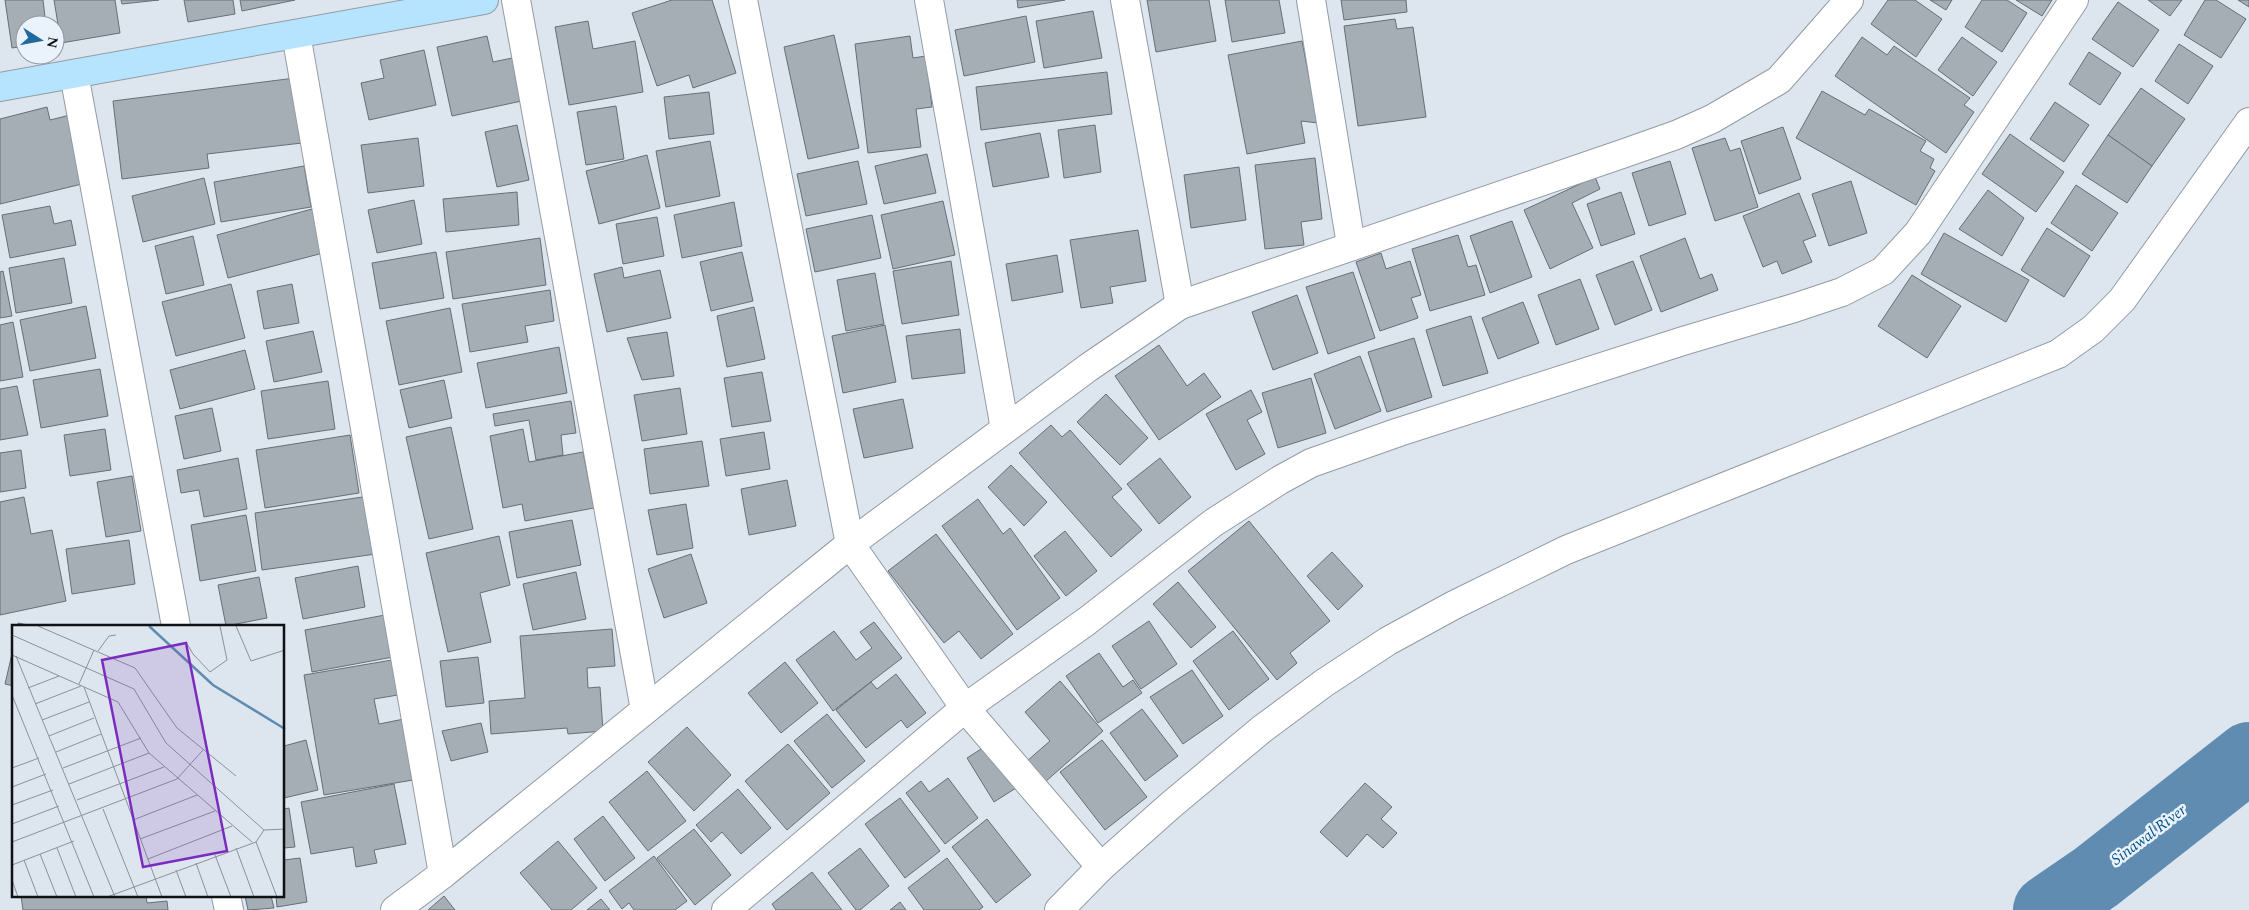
<svg xmlns="http://www.w3.org/2000/svg" width="2249" height="910" viewBox="0 0 2249 910" font-family="Spectral,serif">
<style>
.lines{fill:none;stroke-linecap:round;stroke-linejoin:round}
.river{stroke:#608cb1;stroke-width:70}
.building{fill:#a5aeb5;stroke:#676f76}
.street-casing{stroke:#939ba3;stroke-width:30}
.secondary-casing{stroke:#939ba3;stroke-width:30}
.street{stroke:#fff;stroke-width:28}
.secondary{stroke:#b6e4ff;stroke-width:28}
.labels{text-anchor:middle;stroke-width:5;stroke-linejoin:round;paint-order:stroke}
.water-label{font-size:16px;font-style:italic;fill:#085485;stroke:#eaf3fb}
.inset-river{fill:none;stroke:#608cb1;stroke-width:2.5}
.inset-road{fill:none;stroke:#8b9197;stroke-width:1}
.view{fill:#7b2cbf;fill-opacity:0.15;stroke:#7b2cbf;stroke-width:2.5}
.inset-edge{fill:none;stroke:#0f1215;stroke-width:2.5}
</style>
<rect width="100%" height="100%" fill="#dde6ee"/>
<g class="lines">
<polyline class="river" points="2048,910 2096,877 2249,757"/>
</g>
<g class="building">
<polygon points="5,0 43,0 46,25 25,25 25,46 12,48"/>
<polygon points="54,0 115,0 120,33 61,43"/>
<polygon points="121,0 159,0 122,4"/>
<polygon points="184,0 233,0 235,14 188,22"/>
<polygon points="240,0 295,0 242,11"/>
<polygon points="672,0 712,0 736,73 693,88 689,75 657,86 632,13"/>
<polygon points="1017,0 1065,0 1018,8"/>
<polygon points="1147,0 1209,0 1216,41 1156,52"/>
<polygon points="1225,0 1279,0 1285,33 1232,42"/>
<polygon points="1341,0 1406,0 1407,12 1344,20"/>
<polygon points="1888,0 1915,0 1942,19 1916,57 1871,24"/>
<polygon points="1930,0 1952,0 1946,10"/>
<polygon points="1982,0 2007,0 2027,13 2002,52 1965,27"/>
<polygon points="2016,0 2052,0 2042,16"/>
<polygon points="2148,0 2182,0 2170,16"/>
<polygon points="2205,0 2216,0 2246,19 2221,58 2184,35"/>
<polygon points="2238,0 2249,0 2249,7"/>
<polygon points="2118,2 2159,30 2133,67 2092,39"/>
<polygon points="1093,11 1102,58 1044,68 1036,21"/>
<polygon points="1026,16 1035,62 964,76 955,30"/>
<polygon points="1395,19 1397,29 1413,27 1426,117 1358,126 1344,26"/>
<polygon points="588,21 593,49 635,41 643,92 569,105 555,27"/>
<polygon points="834,35 859,148 808,159 784,47"/>
<polygon points="487,36 493,62 522,56 531,99 452,116 437,47"/>
<polygon points="910,36 913,58 926,56 932,107 916,109 921,147 868,153 855,44"/>
<polygon points="1862,37 1887,55 1894,46 1970,98 1964,105 1974,112 1946,153 1835,76"/>
<polygon points="1962,37 1997,62 1973,96 1938,70"/>
<polygon points="1302,41 1318,123 1301,121 1305,143 1247,154 1228,55"/>
<polygon points="2179,44 2213,66 2188,104 2155,81"/>
<polygon points="424,50 436,105 369,120 361,83 384,78 380,60"/>
<polygon points="2089,52 2121,73 2100,105 2069,84"/>
<polygon points="1107,72 1112,114 981,130 976,87"/>
<polygon points="295,78 302,143 207,154 209,168 122,179 113,101"/>
<polygon points="2141,88 2185,119 2152,166 2108,135"/>
<polygon points="1822,91 1865,115 1869,109 1926,141 1920,151 1934,159 1930,168 1935,171 1916,205 1796,138"/>
<polygon points="709,92 714,134 669,139 664,97"/>
<polygon points="2055,102 2089,125 2064,162 2030,139"/>
<polygon points="616,106 624,159 586,165 577,112"/>
<polygon points="47,107 50,120 70,115 86,183 0,204 0,119"/>
<polygon points="517,125 529,180 497,187 485,132"/>
<polygon points="1095,125 1101,172 1064,178 1058,130"/>
<polygon points="1783,127 1801,179 1759,194 1741,141"/>
<polygon points="1040,133 1049,177 993,187 985,143"/>
<polygon points="2010,134 2064,172 2036,212 1982,174"/>
<polygon points="2108,135 2152,166 2127,203 2082,174"/>
<polygon points="418,138 424,186 368,193 361,145"/>
<polygon points="1725,138 1730,151 1740,148 1758,207 1715,221 1692,148"/>
<polygon points="710,141 720,196 666,207 656,151"/>
<polygon points="927,154 936,193 884,204 875,166"/>
<polygon points="647,155 660,208 599,224 586,171"/>
<polygon points="1315,158 1322,219 1301,222 1304,245 1265,249 1255,165"/>
<polygon points="858,161 867,204 806,216 797,174"/>
<polygon points="1670,161 1686,214 1649,226 1632,173"/>
<polygon points="304,166 311,207 221,222 214,182"/>
<polygon points="1239,167 1246,220 1191,228 1184,175"/>
<polygon points="1595,177 1600,189 1572,203 1593,248 1550,269 1524,210"/>
<polygon points="204,178 215,224 143,242 132,196"/>
<polygon points="1851,181 1867,233 1829,246 1812,194"/>
<polygon points="2076,185 2118,213 2092,251 2051,223"/>
<polygon points="1988,190 2024,218 2002,256 1959,229"/>
<polygon points="517,192 519,225 446,232 443,199"/>
<polygon points="1621,192 1635,234 1601,246 1587,204"/>
<polygon points="1799,193 1816,236 1803,241 1812,262 1782,274 1777,261 1763,267 1743,216"/>
<polygon points="414,200 422,244 377,253 368,210"/>
<polygon points="943,201 955,255 893,269 881,215"/>
<polygon points="734,202 742,246 682,258 674,215"/>
<polygon points="50,206 54,224 71,220 76,245 10,258 2,215"/>
<polygon points="312,209 323,253 228,278 217,235"/>
<polygon points="872,215 881,258 815,272 806,229"/>
<polygon points="657,217 664,256 623,264 616,224"/>
<polygon points="1512,221 1532,277 1490,293 1470,236"/>
<polygon points="2047,228 2090,256 2064,297 2021,270"/>
<polygon points="1138,230 1146,281 1110,287 1113,303 1081,308 1070,240"/>
<polygon points="1944,233 2029,280 2006,322 1921,274"/>
<polygon points="1458,235 1468,267 1476,265 1485,295 1430,311 1412,249"/>
<polygon points="193,236 204,285 166,294 155,246"/>
<polygon points="540,238 546,285 453,299 446,252"/>
<polygon points="1685,238 1700,279 1712,274 1718,290 1661,312 1640,256"/>
<polygon points="436,252 444,298 380,309 372,263"/>
<polygon points="742,252 753,301 711,311 700,262"/>
<polygon points="1381,253 1386,269 1410,261 1421,295 1411,298 1418,318 1380,331 1356,262"/>
<polygon points="1057,255 1063,292 1012,301 1006,264"/>
<polygon points="64,258 72,303 16,313 9,268"/>
<polygon points="951,261 959,315 902,324 893,271"/>
<polygon points="1633,261 1652,310 1615,325 1596,275"/>
<polygon points="622,267 624,278 660,270 671,318 607,332 594,274"/>
<polygon points="3,271 12,316 0,318 0,272"/>
<polygon points="1353,272 1375,338 1328,354 1306,287"/>
<polygon points="875,273 884,324 846,331 837,280"/>
<polygon points="1912,275 1961,306 1927,358 1878,326"/>
<polygon points="1580,279 1599,329 1556,345 1538,295"/>
<polygon points="231,284 245,338 176,356 162,302"/>
<polygon points="292,284 299,323 264,329 257,291"/>
<polygon points="550,290 554,321 525,326 528,342 470,352 462,304"/>
<polygon points="1297,295 1318,353 1273,370 1252,312"/>
<polygon points="1523,302 1539,343 1498,359 1482,318"/>
<polygon points="86,306 96,358 30,371 20,320"/>
<polygon points="754,307 765,359 727,367 717,316"/>
<polygon points="450,308 462,372 399,385 386,321"/>
<polygon points="1471,316 1488,373 1443,386 1426,330"/>
<polygon points="13,322 23,377 0,381 0,325"/>
<polygon points="885,325 896,382 843,393 832,336"/>
<polygon points="960,329 965,373 912,379 906,336"/>
<polygon points="313,331 322,372 274,382 266,341"/>
<polygon points="667,332 674,376 642,380 627,338"/>
<polygon points="1414,338 1432,397 1387,412 1368,352"/>
<polygon points="1159,345 1187,386 1204,373 1221,397 1159,440 1115,376"/>
<polygon points="559,347 567,393 486,408 477,363"/>
<polygon points="245,350 255,389 180,409 170,370"/>
<polygon points="1360,356 1381,411 1335,429 1314,374"/>
<polygon points="100,369 108,416 41,428 33,380"/>
<polygon points="762,372 771,421 732,427 724,378"/>
<polygon points="1311,378 1326,433 1278,448 1262,393"/>
<polygon points="444,380 452,418 409,428 400,390"/>
<polygon points="328,381 335,429 268,439 261,391"/>
<polygon points="17,386 28,435 0,440 0,389"/>
<polygon points="680,388 687,434 642,441 634,395"/>
<polygon points="1251,390 1262,412 1247,420 1265,454 1236,470 1206,414"/>
<polygon points="1106,394 1148,438 1120,465 1077,422"/>
<polygon points="903,399 913,448 864,458 853,409"/>
<polygon points="571,401 576,433 561,435 563,455 536,460 529,420 495,426 493,414"/>
<polygon points="212,408 221,451 184,459 175,416"/>
<polygon points="1051,425 1062,437 1070,430 1122,489 1112,497 1142,530 1111,557 1019,453"/>
<polygon points="451,427 473,529 429,539 406,437"/>
<polygon points="105,429 111,470 70,476 64,435"/>
<polygon points="523,429 529,462 583,452 594,508 525,521 522,504 503,508 490,436"/>
<polygon points="764,432 770,469 726,476 720,439"/>
<polygon points="350,435 359,493 265,508 256,450"/>
<polygon points="702,441 709,486 650,494 644,449"/>
<polygon points="21,450 26,488 0,492 0,453"/>
<polygon points="238,458 247,509 204,517 199,490 181,493 177,470"/>
<polygon points="1160,458 1191,497 1159,524 1127,484"/>
<polygon points="1011,465 1047,502 1024,526 988,487"/>
<polygon points="132,476 141,531 106,537 97,482"/>
<polygon points="787,480 796,526 749,535 741,489"/>
<polygon points="369,496 376,554 262,570 255,513"/>
<polygon points="24,497 31,534 52,530 66,601 0,615 0,502"/>
<polygon points="978,499 1003,534 1010,528 1060,598 1017,630 942,526"/>
<polygon points="686,504 693,548 657,555 648,510"/>
<polygon points="246,515 256,571 200,581 191,525"/>
<polygon points="572,520 581,565 517,578 509,532"/>
<polygon points="1249,521 1330,621 1290,653 1297,663 1277,680 1188,571"/>
<polygon points="1065,531 1097,571 1066,596 1034,556"/>
<polygon points="936,534 1013,634 981,659 959,631 944,643 888,571"/>
<polygon points="499,536 510,585 480,593 491,642 448,652 426,553"/>
<polygon points="129,540 135,584 72,594 66,549"/>
<polygon points="1332,552 1363,586 1338,610 1307,576"/>
<polygon points="691,554 707,603 664,618 648,569"/>
<polygon points="358,566 365,607 303,619 295,578"/>
<polygon points="576,572 586,619 533,630 523,584"/>
<polygon points="259,577 267,618 226,626 218,585"/>
<polygon points="1178,582 1216,627 1191,648 1153,604"/>
<polygon points="385,615 393,657 312,672 305,630"/>
<polygon points="1149,621 1177,664 1141,689 1112,646"/>
<polygon points="874,622 902,658 833,711 796,660 834,631 856,660 872,648 860,632"/>
<polygon points="18,623 33,626 18,626"/>
<polygon points="612,629 615,666 587,668 588,688 600,687 603,731 568,734 567,728 491,734 489,701 525,698 520,636"/>
<polygon points="1233,631 1269,679 1229,710 1193,661"/>
<polygon points="14,645 14,686 5,684"/>
<polygon points="1099,653 1123,687 1133,680 1142,693 1098,723 1066,676"/>
<polygon points="478,657 484,703 446,707 440,661"/>
<polygon points="392,660 398,695 374,699 379,724 404,719 413,780 324,795 304,675"/>
<polygon points="785,662 818,703 781,733 748,693"/>
<polygon points="1192,670 1223,716 1183,744 1150,697"/>
<polygon points="896,674 926,713 907,728 901,720 866,748 836,710 871,682 877,689"/>
<polygon points="1060,681 1103,731 1045,782 1027,761 1050,741 1025,712"/>
<polygon points="1142,709 1178,756 1145,781 1110,733"/>
<polygon points="827,714 865,761 832,788 794,741"/>
<polygon points="481,723 488,752 451,761 442,731"/>
<polygon points="687,727 731,775 694,811 648,762"/>
<polygon points="306,740 318,790 284,798 284,746"/>
<polygon points="1102,740 1147,797 1105,830 1060,772"/>
<polygon points="788,744 830,793 787,830 745,781"/>
<polygon points="989,744 1016,788 994,802 967,758"/>
<polygon points="647,771 686,821 648,851 609,802"/>
<polygon points="948,778 978,818 945,844 906,793 921,781 929,792"/>
<polygon points="1365,783 1392,807 1381,819 1397,833 1383,848 1367,834 1347,857 1320,832"/>
<polygon points="394,784 406,844 374,850 377,863 356,867 353,847 311,854 301,802"/>
<polygon points="738,789 771,828 741,854 722,832 711,842 696,825"/>
<polygon points="900,798 940,851 905,878 865,824"/>
<polygon points="289,808 295,847 284,848 284,809"/>
<polygon points="603,816 635,858 605,881 574,839"/>
<polygon points="987,819 1031,875 996,903 952,847"/>
<polygon points="694,829 731,875 695,905 657,858"/>
<polygon points="558,841 597,888 571,910 552,910 520,873"/>
<polygon points="860,848 889,886 860,910 856,910 828,873"/>
<polygon points="654,856 687,901 675,910 634,910 629,903 622,909 609,891"/>
<polygon points="300,858 307,902 277,907 276,896 284,896 284,860"/>
<polygon points="947,858 983,907 979,910 924,910 908,888"/>
<polygon points="812,872 842,910 776,910 772,904"/>
<polygon points="21,896 146,896 147,903 167,901 168,910 23,910"/>
<polygon points="245,896 271,896 274,908 248,910"/>
<polygon points="444,896 455,910 428,910"/>
<polygon points="601,899 610,910 587,910"/>
<polygon points="900,902 906,910 890,910"/>
</g>
<g class="lines">
<defs>
<g id="street">
<polyline points="516,0 645,710"/>
<polyline points="743,0 850,544 965,708 1101,867"/>
<polyline points="929,0 1005,429"/>
<polyline points="1125,0 1180,305"/>
<polyline points="1311,0 1351,245"/>
<polyline points="296,34 443,874"/>
<polyline points="74,74 176,626"/>
<polyline points="226,896 229,910"/>
<polyline points="395,910 443,874 850,544 1089,367 1180,305 1622,154 1676,135 1712,119 1779,80 1849,0"/>
<polyline points="726,910 965,708 1087,621 1213,523 1280,480 1311,463 1399,432 1683,341 1794,308 1842,292 1883,271 1918,233 2074,0"/>
<polyline points="1059,910 1101,867 1172,804 1262,729 1324,683 1388,641 1454,605 1566,550 2058,354 2093,329 2122,300 2249,122"/>
</g>
<polyline id="secondary" points="0,87 484,0"/>
</defs>
<use href="#street" class="street-casing"/>
<use href="#secondary" class="secondary-casing"/>
<use href="#street" class="street"/>
<use href="#secondary" class="secondary"/>
</g>
<g class="labels">
<g class="water-label">
<text transform="translate(2148 834) rotate(-37)" y="6">Sinawal River</text>
</g>
</g>
<g transform="translate(12 625)">
<rect width="272" height="272" fill="#dde6ee"/>
<path class="inset-river" d="M137 1 201 60 273 104"/>
<path class="inset-road" d="M26 1 123 43 165 103 224 151M224 1 239 36 273 25M0 10 122 64 154 118 252 205M174 17 181 29 198 47 215 35 208 1M86 26 97 11 104 10M0 30 106 77 137 128 240 217M4 31 103 272M67 59 82 25M72 62 150 272M16 63 47 51M0 70 82 272M23 79 69 61M30 95 77 77M37 111 82 93M44 127 89 109M0 143 27 133M51 143 129 113M57 159 137 128M0 162 34 149M65 175 152 142M0 180 41 165M91 184 126 272M121 195 185 170M0 199 47 181M128 214 203 186M0 217 165 154 191 125M244 217 265 272M244 217 252 205 273 204M45 223 64 272M224 223 242 272M28 229 45 272M203 230 219 272M136 234 220 201M12 235 26 272M184 238 196 272M0 240 62 216M164 245 174 272M0 255 6 272M95 272 244 217"/>
<path class="view" d="M174 18 215 226 131 242 90 35Z"/>
<rect width="272" height="272" class="inset-edge"/>
</g>
<g transform="translate(40 40) rotate(101)"><circle r="24" fill="#eaf3fb" stroke="#92999f"/>
<path d="M0-4L9 19L0 12L-9 19Z" fill="#22699d"/>
<text y="-8" font-size="14" font-weight="bold" text-anchor="middle" fill="#0f1215">N</text>
</g>
</svg>
